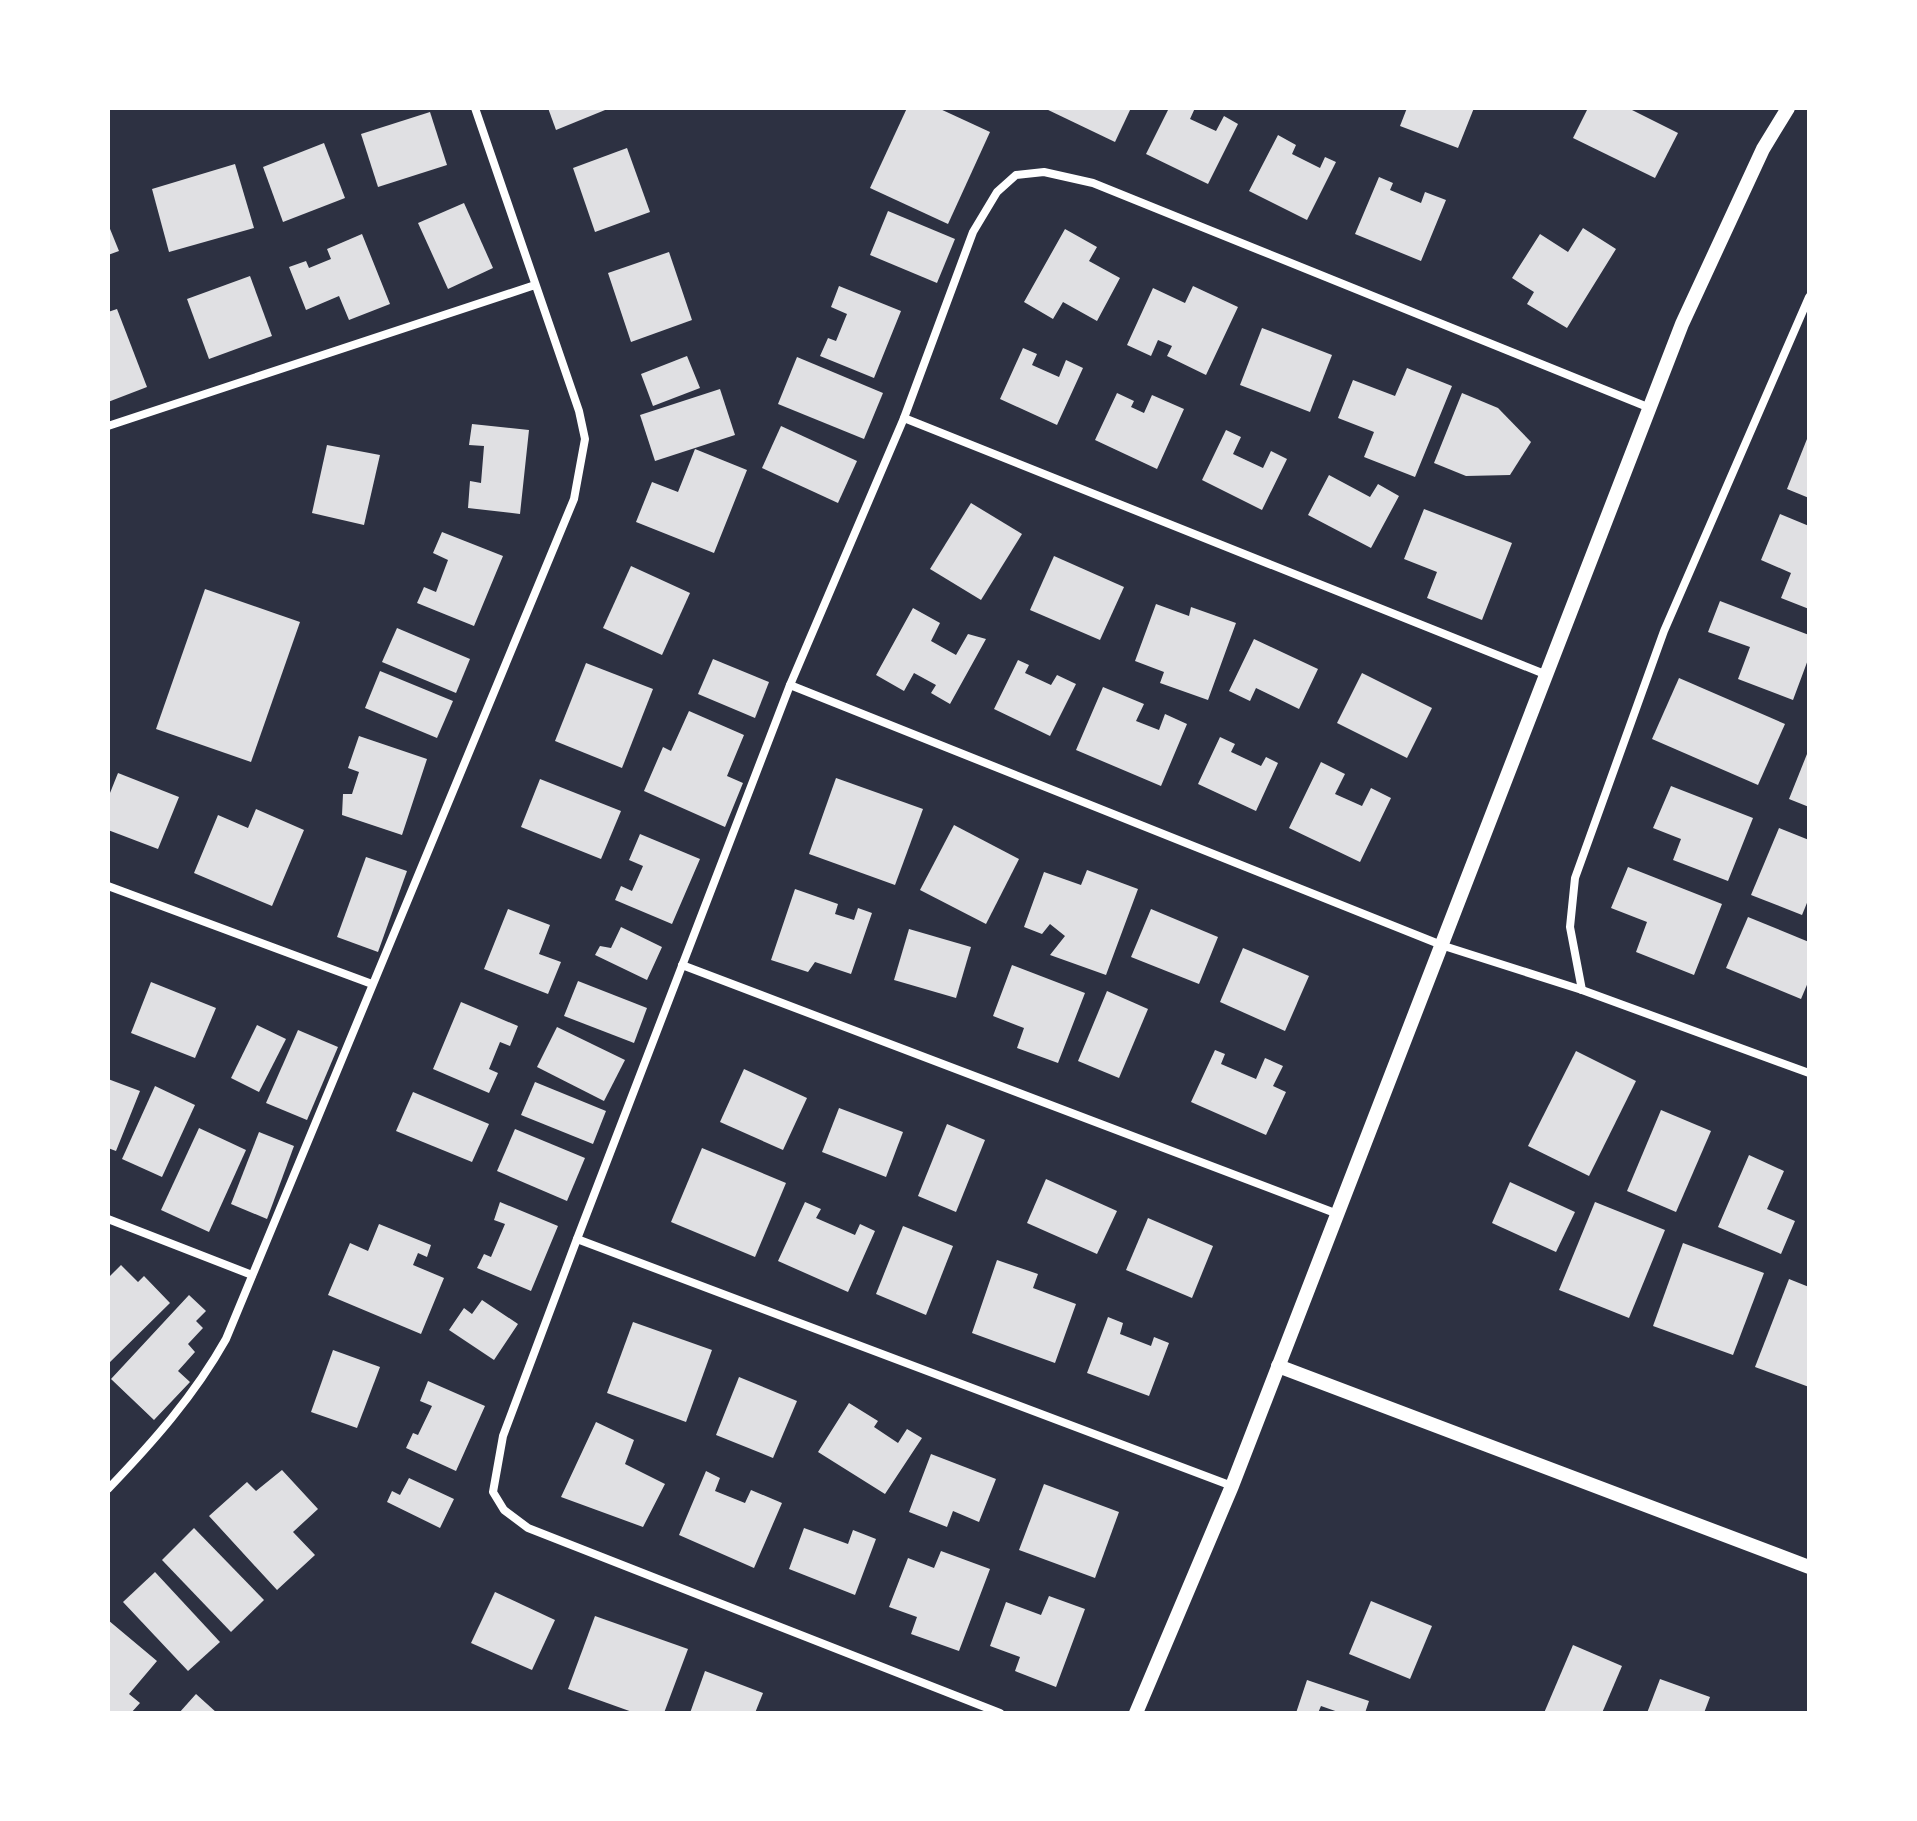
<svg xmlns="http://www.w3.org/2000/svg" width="1917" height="1821" viewBox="0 0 1917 1821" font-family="Overpass,sans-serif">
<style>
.building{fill:#e0e0e3}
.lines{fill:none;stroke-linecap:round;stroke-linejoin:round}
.minor{stroke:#fff;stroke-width:8}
.tertiary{stroke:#fff;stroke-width:14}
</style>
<rect width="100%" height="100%" fill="#2d3142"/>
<g class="building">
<polygon points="548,108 610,108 556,130"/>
<polygon points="907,108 938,108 990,132 948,224 870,188"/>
<polygon points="1044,108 1131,108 1115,142"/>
<polygon points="1169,108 1195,108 1190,119 1216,131 1224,116 1238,124 1208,184 1146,154"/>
<polygon points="1407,108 1474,108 1458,148 1400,126"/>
<polygon points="1588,108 1628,108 1678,133 1655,178 1573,138"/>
<polygon points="430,112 447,165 378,187 361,134"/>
<polygon points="1278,135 1296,145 1292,154 1320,168 1325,157 1336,162 1307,220 1249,191"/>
<polygon points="324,143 345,198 283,222 263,167"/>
<polygon points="627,148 650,212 595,232 573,168"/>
<polygon points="235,164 254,228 169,252 152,189"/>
<polygon points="1379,177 1393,183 1390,190 1421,203 1425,192 1446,200 1421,261 1355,234"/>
<polygon points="464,203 493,268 448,289 418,223"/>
<polygon points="888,211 955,239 937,283 870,255"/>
<polygon points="108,224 119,251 108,255"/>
<polygon points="1583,228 1616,249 1567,328 1527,304 1534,292 1512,278 1540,234 1568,252"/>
<polygon points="1065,229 1097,247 1089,261 1120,278 1097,321 1063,302 1053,319 1024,302"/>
<polygon points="362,234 390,304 349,320 339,296 306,310 289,267 306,261 309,268 331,259 327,249"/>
<polygon points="669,252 692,320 631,342 608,273"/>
<polygon points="250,276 272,336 209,359 187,299"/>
<polygon points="839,286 901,311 874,378 820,356 828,338 836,341 847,314 831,307"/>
<polygon points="1193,286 1238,307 1206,375 1167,356 1172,346 1158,340 1151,356 1127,345 1153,288 1185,303"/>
<polygon points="117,309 147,387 108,402 108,312"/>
<polygon points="1262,328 1332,355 1310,412 1240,385"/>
<polygon points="1023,348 1037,354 1032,365 1059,377 1066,360 1083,368 1057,425 1000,399"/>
<polygon points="687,356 700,388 653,406 641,374"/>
<polygon points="797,357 883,393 864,439 778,404"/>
<polygon points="1407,368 1452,386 1415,477 1364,457 1374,432 1338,418 1353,380 1395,396"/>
<polygon points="720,389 735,435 655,461 640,415"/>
<polygon points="1117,393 1134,401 1131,407 1144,413 1152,395 1184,409 1157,469 1095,440"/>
<polygon points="1462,393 1498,408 1531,442 1510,475 1466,476 1434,463"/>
<polygon points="472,424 529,430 520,514 468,508 470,481 481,483 484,446 469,445"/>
<polygon points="781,426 857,461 838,503 762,468"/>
<polygon points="1226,430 1241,437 1233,454 1263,468 1271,451 1287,459 1262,510 1202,480"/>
<polygon points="1809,434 1809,498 1787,489"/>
<polygon points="327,445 380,455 364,525 312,513"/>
<polygon points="695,449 747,470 714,553 636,522 652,482 678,492"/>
<polygon points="1329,475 1370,497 1378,484 1399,496 1371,548 1308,515"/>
<polygon points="971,503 1022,534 981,600 930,569"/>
<polygon points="1424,509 1512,543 1482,620 1427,598 1437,572 1404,559"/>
<polygon points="1780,514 1809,526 1809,609 1781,598 1791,573 1761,560"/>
<polygon points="442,532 503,556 474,626 417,603 424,587 436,592 448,560 433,553"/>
<polygon points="1054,556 1124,587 1100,640 1030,610"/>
<polygon points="631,566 690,593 662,655 603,628"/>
<polygon points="205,589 300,622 251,762 156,729"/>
<polygon points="1720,601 1809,635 1809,657 1793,700 1738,679 1750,647 1708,632"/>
<polygon points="1156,604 1189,616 1191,607 1236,623 1208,700 1160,683 1164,672 1135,661"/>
<polygon points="913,608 940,623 931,641 956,655 968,634 986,639 950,704 931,693 936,685 914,673 904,691 876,675"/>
<polygon points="397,628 470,659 456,693 382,662"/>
<polygon points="1254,639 1318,669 1299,709 1256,688 1250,701 1229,691"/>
<polygon points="713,659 769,682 755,718 698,694"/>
<polygon points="1018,660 1029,665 1025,673 1051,685 1057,675 1076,684 1050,736 994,709"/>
<polygon points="586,663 653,689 622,768 555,741"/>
<polygon points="380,671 453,701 437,738 365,708"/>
<polygon points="1362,673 1432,708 1407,758 1337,723"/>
<polygon points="1679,678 1785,724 1758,785 1652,739"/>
<polygon points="1103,687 1144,704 1136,721 1159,730 1165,714 1187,724 1161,786 1076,750"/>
<polygon points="689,711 744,735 727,776 743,783 725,827 644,791 663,747 671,751"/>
<polygon points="359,736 427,759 402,835 342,815 343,794 352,794 359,772 348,768"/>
<polygon points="1220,737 1235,744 1231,752 1261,766 1266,757 1278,763 1256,811 1198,784"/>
<polygon points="1809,749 1809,807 1789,799"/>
<polygon points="1321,762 1345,774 1335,794 1362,806 1371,788 1391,798 1360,862 1289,828"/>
<polygon points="118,773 179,797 158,849 108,830 108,798"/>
<polygon points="836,778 923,809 895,885 809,854"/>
<polygon points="540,779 621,811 601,859 521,827"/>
<polygon points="1671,786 1753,818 1728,881 1673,860 1681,839 1653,828"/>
<polygon points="256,809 304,830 272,906 194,873 218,815 248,828"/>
<polygon points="954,825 1019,859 986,924 920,890"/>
<polygon points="1779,828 1809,840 1809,898 1802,915 1751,895"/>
<polygon points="640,834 700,859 672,924 615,900 621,886 632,891 643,866 629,860"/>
<polygon points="366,857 407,871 378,952 337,937"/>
<polygon points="1628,867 1722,904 1694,975 1636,952 1647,922 1611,908"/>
<polygon points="1087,870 1138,889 1106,975 1050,955 1065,936 1050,924 1042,934 1024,927 1044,872 1081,885"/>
<polygon points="795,889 838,904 835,914 854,920 858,908 872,913 851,974 815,962 808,972 771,960"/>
<polygon points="508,909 550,925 539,954 561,962 548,994 484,969"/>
<polygon points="1151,909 1218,937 1199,984 1131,957"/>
<polygon points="1748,917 1809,942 1809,980 1801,999 1726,968"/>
<polygon points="621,927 662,947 647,980 595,955 600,946 611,948"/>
<polygon points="909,929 971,947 956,998 894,980"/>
<polygon points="1243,948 1309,976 1285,1031 1220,1002"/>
<polygon points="1012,965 1085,993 1058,1063 1017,1048 1024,1028 993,1016"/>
<polygon points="578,981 647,1008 634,1043 564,1016"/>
<polygon points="151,982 216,1008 195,1058 131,1033"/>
<polygon points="1107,991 1148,1009 1119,1078 1078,1061"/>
<polygon points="461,1002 518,1026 510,1046 500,1042 489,1069 498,1073 489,1093 433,1069"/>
<polygon points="257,1025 286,1039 259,1092 231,1078"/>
<polygon points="557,1027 625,1060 604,1101 537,1067"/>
<polygon points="298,1030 338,1047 307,1120 266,1103"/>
<polygon points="1215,1050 1225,1054 1221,1064 1256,1079 1265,1058 1283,1066 1273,1086 1286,1092 1266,1135 1191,1102"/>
<polygon points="1576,1051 1636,1081 1589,1176 1528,1146"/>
<polygon points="744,1069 807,1098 783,1150 720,1122"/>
<polygon points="108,1079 140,1091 116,1151 108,1148"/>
<polygon points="535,1082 606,1111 593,1144 521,1115"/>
<polygon points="155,1086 195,1105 162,1177 122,1159"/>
<polygon points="413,1092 489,1124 472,1162 396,1131"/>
<polygon points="839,1108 903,1132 886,1177 822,1152"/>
<polygon points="1661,1110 1711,1131 1676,1212 1627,1191"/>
<polygon points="947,1124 985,1140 956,1212 918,1196"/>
<polygon points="199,1128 246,1150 209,1232 161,1210"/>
<polygon points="515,1129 585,1158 567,1201 497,1171"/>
<polygon points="259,1132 294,1146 267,1219 231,1204"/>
<polygon points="702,1148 786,1183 755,1257 671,1222"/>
<polygon points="1749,1155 1784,1171 1767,1209 1795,1221 1781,1254 1718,1227"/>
<polygon points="1046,1179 1117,1211 1097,1254 1027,1223"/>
<polygon points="1510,1182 1575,1212 1556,1252 1492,1223"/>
<polygon points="500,1202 558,1226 531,1291 477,1268 484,1254 491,1257 505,1224 494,1220"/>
<polygon points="805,1202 821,1209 816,1218 855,1235 860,1224 875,1231 848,1292 778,1261"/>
<polygon points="1595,1202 1665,1230 1629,1318 1559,1290"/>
<polygon points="1148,1218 1213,1246 1192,1298 1126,1270"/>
<polygon points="379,1224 431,1245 427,1257 418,1253 413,1265 444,1278 421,1334 328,1295 350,1243 368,1251"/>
<polygon points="903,1226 953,1246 926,1315 876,1294"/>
<polygon points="1683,1243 1764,1273 1733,1355 1653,1326"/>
<polygon points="997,1260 1038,1274 1033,1288 1076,1304 1055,1363 972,1333"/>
<polygon points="121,1265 138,1282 144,1276 170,1303 108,1364 108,1278"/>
<polygon points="1789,1279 1809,1287 1809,1387 1755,1367"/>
<polygon points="189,1295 206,1311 196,1321 203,1328 188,1344 195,1352 178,1371 190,1382 154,1420 111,1379"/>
<polygon points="482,1300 518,1324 494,1360 449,1330 464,1308 472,1314"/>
<polygon points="1108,1317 1123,1323 1120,1334 1151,1346 1154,1337 1169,1343 1149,1396 1087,1373"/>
<polygon points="633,1322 712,1350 686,1422 607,1393"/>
<polygon points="333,1350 380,1367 357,1428 311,1412"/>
<polygon points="739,1377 797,1401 773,1458 716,1435"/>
<polygon points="428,1381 485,1406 456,1471 406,1448 413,1433 418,1435 432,1406 420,1401"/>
<polygon points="849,1403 878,1421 874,1427 898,1443 907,1429 922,1438 885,1494 818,1452"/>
<polygon points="596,1422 634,1440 625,1464 665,1484 643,1527 561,1497"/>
<polygon points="931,1454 996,1479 979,1522 953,1511 947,1527 909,1512"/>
<polygon points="282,1470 318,1509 293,1532 315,1555 277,1590 209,1516 247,1482 256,1491"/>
<polygon points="706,1471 720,1478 715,1491 745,1503 751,1490 782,1503 754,1568 679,1535"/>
<polygon points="409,1478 454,1499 440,1528 387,1502 392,1491 400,1495"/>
<polygon points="1044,1484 1119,1512 1095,1578 1019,1550"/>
<polygon points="194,1528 264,1600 231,1632 162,1560"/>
<polygon points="804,1528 848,1544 853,1530 876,1539 855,1595 789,1569"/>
<polygon points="941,1551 990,1569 959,1651 911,1634 917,1617 889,1607 908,1558 934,1568"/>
<polygon points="155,1572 220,1642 188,1671 123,1602"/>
<polygon points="495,1592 555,1620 532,1670 471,1643"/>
<polygon points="1049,1596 1085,1609 1056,1687 1015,1671 1020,1657 990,1646 1006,1602 1041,1615"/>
<polygon points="1371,1601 1432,1626 1410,1679 1349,1654"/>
<polygon points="595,1616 688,1649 664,1713 635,1713 568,1689"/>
<polygon points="108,1620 157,1661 129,1694 140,1703 131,1713 108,1713"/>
<polygon points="1573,1645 1622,1666 1602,1713 1544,1713"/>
<polygon points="705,1671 763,1693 755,1713 690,1713"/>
<polygon points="1660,1679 1710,1697 1704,1713 1647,1713"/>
<polygon points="1307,1680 1369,1701 1365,1713 1341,1713 1321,1706 1318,1713 1296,1713"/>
<polygon points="196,1694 217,1713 179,1713"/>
</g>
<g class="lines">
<g class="minor">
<polyline points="904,418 1547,675"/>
<polyline points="108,426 535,285"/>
<polyline points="790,685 1444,946 1582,990 1809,1073"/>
<polyline points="108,886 372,984"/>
<polyline points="682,965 1335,1213"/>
<polyline points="1582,990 1570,927 1575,878 1664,631 1809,297"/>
<polyline points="108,1219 252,1275"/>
<polyline points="577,1239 1232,1486"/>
<path d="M108 1489C153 1442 194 1396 226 1339L574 499 585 439 579 411 475 108"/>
<polyline points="1000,1713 528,1528 504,1510 493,1492 503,1436 577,1239 790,685 904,418 973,232 997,192 1016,175 1044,172 1093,183 1650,408"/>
</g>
<g class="tertiary">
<polyline points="1278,1366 1809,1567"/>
<polyline points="1136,1713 1232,1486 1682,324 1763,149 1788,108"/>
</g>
</g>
<rect width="1917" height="1821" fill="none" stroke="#ffffff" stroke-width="220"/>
</svg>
